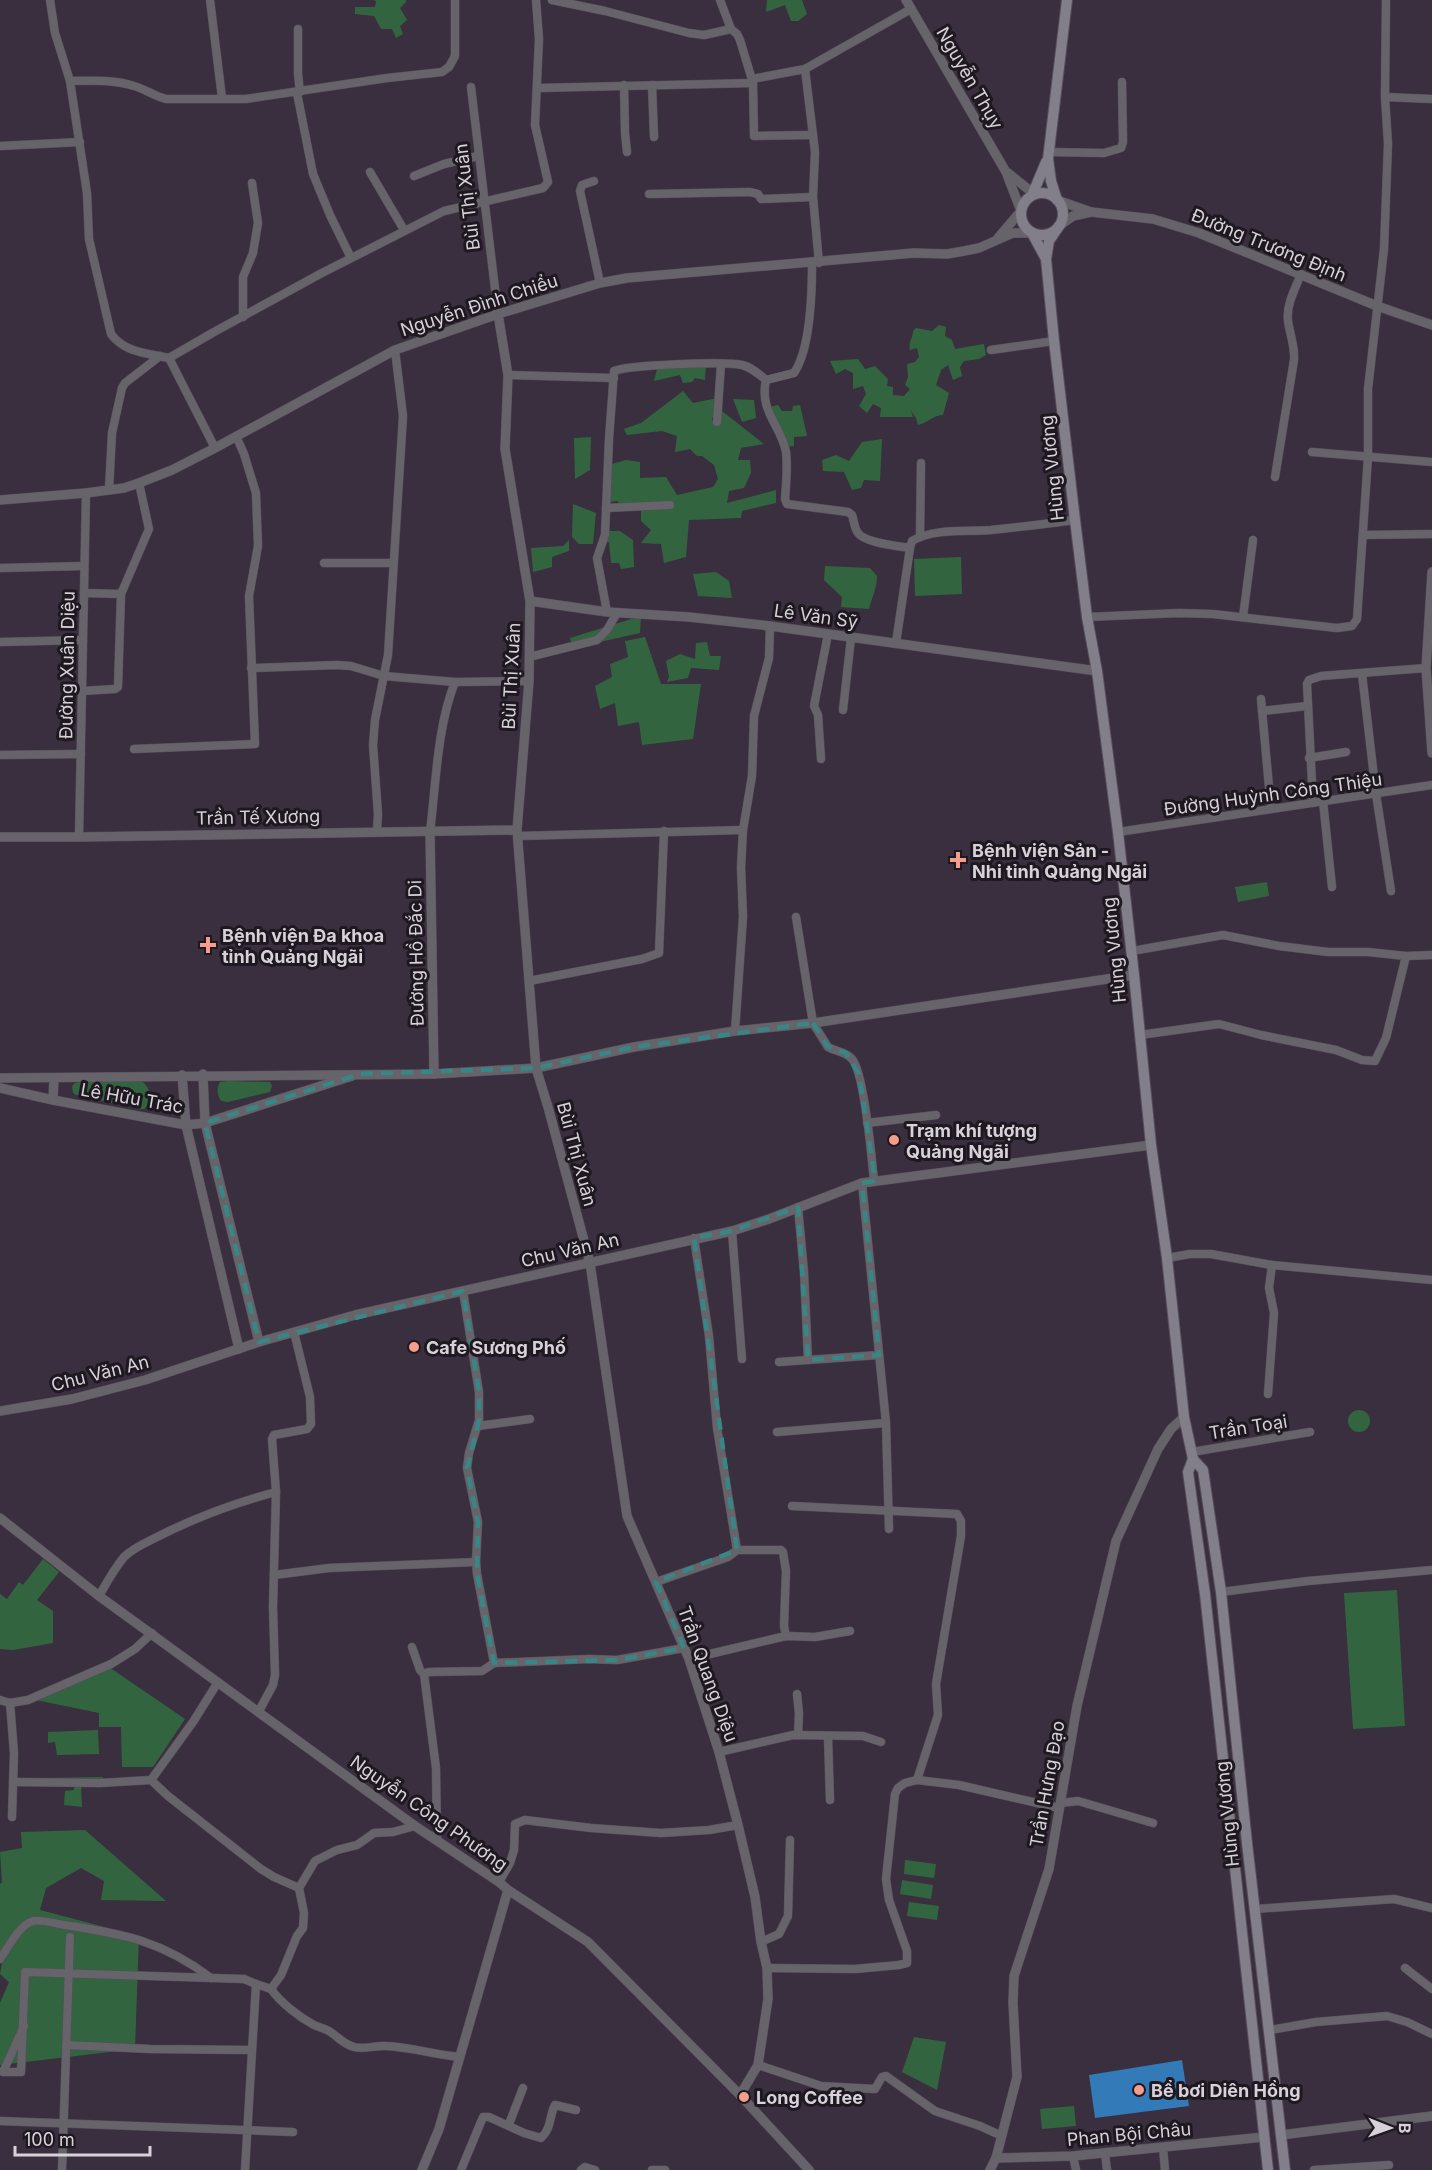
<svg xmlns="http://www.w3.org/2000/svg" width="1432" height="2170" viewBox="0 0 1432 2170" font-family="Inter,sans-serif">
	<rect width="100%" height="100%" fill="#3a2f3e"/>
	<g fill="#32653f">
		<polygon points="373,0 406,0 406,2 400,8 407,20 400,26 403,34 396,38 392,29 381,29 374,16 355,14 355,7 375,7 376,1"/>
		<polygon points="767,0 802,0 807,14 798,21 791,21 785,5 766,12"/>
		<path d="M939,325L946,327L945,336L952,340L955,349L984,344L986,355L979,359L964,361L960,367L962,376L953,380L948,365L941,370L936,385L949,393L943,415C933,415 928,423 918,425L916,418L911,411L913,417H880L881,408L873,404L867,413L859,406L866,394L863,386L853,389V373L845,369L836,374L830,361L858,359L865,369L875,366L888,379L887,386L893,387V395L904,396L910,389L905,385L908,377L907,364L915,362L919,357L917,348L910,350C908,342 913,338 913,331L916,328L932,331Z"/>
		<polygon points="706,363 705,380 695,378 692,382 683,383 680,375 654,381 658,365"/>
		<polygon points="683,391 693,403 718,398 712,420 719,422 722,411 764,444 741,448 738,460 750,460 751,473 744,488 729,491 727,503 776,490 776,503 742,511 741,518 689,520 686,557 664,563 661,544 641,543 651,530 641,521 641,510 620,509 618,501 606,502 605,466 626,460 640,462 640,478 666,477 677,495 713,487 718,479 714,465 702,456 697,456 690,449 675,452 677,436 662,431 627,435 624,429 641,423"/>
		<polygon points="733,399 754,400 756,418 742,422"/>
		<polygon points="778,405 782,411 792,411 793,406 800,405 807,436 794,437 794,446 784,447 765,408"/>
		<polygon points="591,437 590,470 575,479 574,438"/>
		<polygon points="882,439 880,481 864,480 861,488 852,490 844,472 823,471 822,460 836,455 849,461 862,442"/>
		<polygon points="573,504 596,513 593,544 579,544 572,537"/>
		<polygon points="603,531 620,531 633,540 634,567 621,569 619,563 611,563 609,542 601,542"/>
		<polygon points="569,540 569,551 552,557 552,567 533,572 531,548 563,546"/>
		<polygon points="961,557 962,594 915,596 914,559"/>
		<path d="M825,566L870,568L877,576C877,588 872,597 869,609L841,607L842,597L824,580Z"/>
		<polygon points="716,572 729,581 732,598 698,596 693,574"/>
		<polygon points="641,616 640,633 573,648 570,638"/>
		<polygon points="645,637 661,684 701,684 693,739 642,745 639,722 618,726 615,703 600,709 595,686 612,677 610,664 628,657 625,641"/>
		<polygon points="707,642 710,656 721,656 719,670 691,668 688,678 667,682 669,677 666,661 680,654 695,659 696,643"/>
		<polygon points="1267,882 1269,896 1238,902 1235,887"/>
		<path d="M228,1081L270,1082L272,1086L270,1092L228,1102L221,1101C217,1094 216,1089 220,1082Z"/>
		<polygon points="81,1082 143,1082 148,1088 151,1102 144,1109 140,1109 76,1095 73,1093 72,1086 75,1083"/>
		<circle cx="1359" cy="1421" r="11"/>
		<polygon points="43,1559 59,1572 37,1600 53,1611 53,1643 13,1650 0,1649 0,1594 7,1599 19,1582 23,1585"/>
		<polygon points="1397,1590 1405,1726 1353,1729 1344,1593"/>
		<polygon points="106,1665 185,1719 153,1767 122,1767 121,1727 99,1727 99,1713 31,1699"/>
		<polygon points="98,1730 99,1754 57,1755 55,1742 48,1743 48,1732"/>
		<polygon points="103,1777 102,1783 81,1784 82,1807 64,1805 65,1791 74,1790 74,1787 38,1783 38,1778"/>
		<polygon points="85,1830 166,1901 101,1900 104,1881 81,1868 46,1888 40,1910 139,1936 135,2049 0,2065 0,2003 9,1982 0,1974 3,1956 0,1954 0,1884 2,1882 0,1852 22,1848 21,1832"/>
		<polygon points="905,1860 936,1864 934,1878 904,1874"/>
		<polygon points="902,1880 933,1885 931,1899 900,1894"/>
		<polygon points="909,1902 939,1906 937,1920 907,1916"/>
		<polygon points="914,2037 946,2042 937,2090 902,2072"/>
		<polygon points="1074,2106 1076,2126 1042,2129 1040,2109"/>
	</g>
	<polygon fill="#327ab8" points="1182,2060 1189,2106 1095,2118 1089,2075"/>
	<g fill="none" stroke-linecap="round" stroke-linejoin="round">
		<g stroke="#564c5a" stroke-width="9">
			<g id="minor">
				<path d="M50,0L55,33L70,81L87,193L89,239L111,334C125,353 147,353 169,358L214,332L320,274L444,211L543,188L548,182L535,125L539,39L536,0"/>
				<polyline points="210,0 222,98"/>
				<polyline points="552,0 605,11 689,33 704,35 731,29"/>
				<polyline points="720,0 731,29 737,34 740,40 753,83 754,136 813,135"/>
				<polyline points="298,29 298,74 300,92"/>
				<polyline points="752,79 805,69"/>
				<path d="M70,81C91,81 114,79 134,86C145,89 154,96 166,99H246L387,78L442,72L449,67L455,56V0"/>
				<polyline points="624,85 625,133 627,152"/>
				<polyline points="652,85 654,137"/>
				<polyline points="471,87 498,314"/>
				<polyline points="538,88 753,83"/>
				<polyline points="297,93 313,174 330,215 351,258"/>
				<polyline points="1385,97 1432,99"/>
				<polyline points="0,146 80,142"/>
				<polyline points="1048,152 1104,153 1121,148 1123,142 1122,82"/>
				<polyline points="370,172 404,230"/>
				<polyline points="414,176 444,164 478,156"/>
				<polyline points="594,181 582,185 580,191 600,283"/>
				<polyline points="649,194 750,192 758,194 761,199 813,197"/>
				<path d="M812,263C812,293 811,348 794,373L766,380C759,412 781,425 786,452C788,467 786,484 785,499L787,504L848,512L852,515C854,520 854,528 858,533C865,543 898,546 910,548L912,541C934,528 966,532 991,530C1019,527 1047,524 1075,520"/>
				<polyline points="819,263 813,197 815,152 805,69 911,9"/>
				<polyline points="243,317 243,277 253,253 258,223 252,183"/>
				<polyline points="991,350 1054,341"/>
				<polyline points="169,358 215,448"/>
				<polyline points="508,375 614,378"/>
				<polyline points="717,422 721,364"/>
				<polyline points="1312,452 1432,462"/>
				<path d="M1275,477L1294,360C1295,346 1290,335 1288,321C1286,305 1295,289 1301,274"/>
				<polyline points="109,490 112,433 122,388 125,383 160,356"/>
				<polyline points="606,508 670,505"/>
				<polyline points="1363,535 1432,534"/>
				<polyline points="920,537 921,463"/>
				<polyline points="324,563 393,563"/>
				<polyline points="0,568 84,566"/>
				<polyline points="84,593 121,594"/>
				<path d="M607,612L597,558L605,535L609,439L614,371C629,365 725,361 742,365C751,367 759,374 766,380"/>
				<polyline points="1087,617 1179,613 1213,614 1337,628 1352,626 1357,619 1368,457 1368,389 1384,249 1388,144 1385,97 1386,0"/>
				<polyline points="1243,617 1253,540"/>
				<polyline points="0,642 83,640"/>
				<polyline points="896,643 910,548"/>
				<polyline points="529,657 597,640 607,630 617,613"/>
				<polyline points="251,668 337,665 351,666 384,676 455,682 529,681"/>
				<polyline points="1362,674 1376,794 1391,891"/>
				<polyline points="82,691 115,689 118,687 121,594 149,529 139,483"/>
				<polyline points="1261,699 1271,809"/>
				<polyline points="843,710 851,638"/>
				<polyline points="1262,711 1307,706"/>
				<polyline points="134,749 255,744 249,596 258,546 256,493 244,454 236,436"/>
				<polyline points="0,755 81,754"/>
				<polyline points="1309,758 1346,752"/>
				<polyline points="821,759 818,715 814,706 828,634"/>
				<polyline points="1323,801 1332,887"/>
				<polyline points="1313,803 1307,684 1309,680 1321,676 1426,668"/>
				<polyline points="377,831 378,814 373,745 375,720 388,655 403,416 395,350"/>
				<path d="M430,832C436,784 437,727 455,682"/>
				<polyline points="1118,832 1432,785"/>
				<polyline points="518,836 743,830"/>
				<polyline points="79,837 86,493"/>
				<path d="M796,917L813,1023L828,1047C836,1052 845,1051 852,1059C864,1072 872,1160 874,1181"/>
				<polyline points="1132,951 1223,935 1279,946 1328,952 1368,952 1406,956 1432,955"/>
				<polyline points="529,981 642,959 659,953 664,831"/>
				<polyline points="735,1031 743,917 741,867 743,830 752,776 754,716 769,658 770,626"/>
				<polyline points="1140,1035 1219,1024 1261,1035 1336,1050 1362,1060 1375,1061 1386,1038 1406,956"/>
				<polyline points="867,1123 936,1115"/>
				<polyline points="862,1183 886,1423 889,1529"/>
				<polyline points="798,1207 804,1272 808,1360"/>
				<polyline points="732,1231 742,1359"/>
				<polyline points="1167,1258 1190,1254 1211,1254 1272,1265 1432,1280"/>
				<polyline points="779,1362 879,1355"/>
				<polyline points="1268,1394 1274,1313 1269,1288 1272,1265"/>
				<polyline points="478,1426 530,1419"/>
				<polyline points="777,1432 886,1423"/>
				<polyline points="1192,1452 1310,1432"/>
				<polyline points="792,1506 957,1514 961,1521 961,1536 936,1684 938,1715 917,1780"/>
				<polyline points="737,1550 781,1550 783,1552 786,1571 784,1626 786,1636"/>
				<polyline points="274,1575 329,1568 476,1562"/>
				<polyline points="656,1582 728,1557 737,1550 717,1428 709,1336 694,1238"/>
				<polyline points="1221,1592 1308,1581 1432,1570"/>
				<path d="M99,1596C107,1582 114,1569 124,1557C133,1548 145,1543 155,1538C194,1518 234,1503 276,1492"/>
				<polyline points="412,1647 420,1670 424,1674"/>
				<polyline points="689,1659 786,1636 815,1637 850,1631"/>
				<polyline points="494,1663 589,1659 617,1660 684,1648"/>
				<polyline points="797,1694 799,1714 798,1735"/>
				<polyline points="0,1700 10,1703 28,1700 111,1664 135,1649 152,1633"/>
				<polyline points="10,1703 14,1753 12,1817"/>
				<polyline points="259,1711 273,1685 275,1675 273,1607 276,1492 272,1439 274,1435 307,1429 311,1424 310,1397 294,1332"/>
				<polyline points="828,1736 830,1800"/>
				<polyline points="719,1752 793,1735 863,1736 881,1742"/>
				<polyline points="151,1780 168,1796 261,1869 274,1877 299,1888"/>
				<polyline points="13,1782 100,1783 151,1780 193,1722 218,1682"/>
				<polyline points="1060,1803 1078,1801 1153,1823"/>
				<polyline points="437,1840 436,1768 424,1674 429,1672 482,1671 494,1663 477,1574 476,1562 478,1522 467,1468 469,1453 479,1420 479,1392 463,1291"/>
				<polyline points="499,1882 510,1863 514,1850 515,1824 525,1820 591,1828 661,1833 709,1830 738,1825"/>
				<polyline points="1256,1909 1394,1899 1432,1908"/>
				<polyline points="761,1942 779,1934 788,1916 790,1840"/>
				<path d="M0,1959C8,1948 19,1925 33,1921C42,1919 56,1924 65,1925C124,1934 162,1941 211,1978"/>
				<polyline points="767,1968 855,1969 899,1965 907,1963 907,1951 889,1900 886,1879 895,1794 898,1788 905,1783 917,1780 959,1785 1059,1808"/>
				<polyline points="1405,1968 1432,1989"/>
				<polyline points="256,1984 271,1989 281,1975 297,1936 303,1928 304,1913 299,1888 315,1861 337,1850 357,1845 374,1833 393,1832 415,1826"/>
				<path d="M271,1989C281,2003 299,2017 314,2025C318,2027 323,2028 327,2030C337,2035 342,2044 354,2047C364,2050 376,2045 386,2046C411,2047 435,2055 460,2057"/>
				<polyline points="24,2026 3,2072 21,2072 25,1972 244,1979 256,1984 245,2170"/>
				<polyline points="1270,2030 1316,2022 1387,2016 1407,2022 1432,2034"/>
				<polyline points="66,2045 150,2049 251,2050"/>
				<polyline points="758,2065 821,2086 875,2089 882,2077 886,2076 935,2111 980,2126 1002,2136"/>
				<polyline points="0,2121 293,2132"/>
				<polyline points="509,2124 523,2088"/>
				<polyline points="1163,2147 1165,2170"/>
				<polyline points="1105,2153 1107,2170"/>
				<polyline points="1073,2156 1076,2170"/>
				<polyline points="62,2170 70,1937"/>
				<path d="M461,2170L483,2117H489L524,2133L541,2138C552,2128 549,2116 555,2105L576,2110"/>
				<polyline points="581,2170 585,2167 595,2170"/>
				<polyline points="652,2170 665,2170"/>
				<polyline points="1314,2170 1389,2165"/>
			</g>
		</g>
		<g stroke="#564c5a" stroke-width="10">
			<g id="tertiary">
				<polyline points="906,0 1006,172 1021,211 998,238"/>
				<polyline points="1008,173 1033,193"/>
				<polyline points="1057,200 1091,212 1153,219 1199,233 1377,306 1432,325"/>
				<polyline points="1059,226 1073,216 1091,212"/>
				<polyline points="498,314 508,375 505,449 530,601 529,681 517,830 536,1068 548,1107 590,1263 627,1516 689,1659 719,1752 738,1825 755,1897 761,1942 767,1968 768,1999 758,2065 740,2095"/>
				<polyline points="0,500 86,493 124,488 139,483 172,470 215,448 395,350 498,314 600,283 627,278 914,253 947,254 964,251 979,248 1013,233 1032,233"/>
				<polyline points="1432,572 1426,668 1432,753"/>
				<polyline points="530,601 607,612 689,617 770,626 1097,671"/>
				<polyline points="430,832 434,1074"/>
				<polyline points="0,837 79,837 517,830"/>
				<polyline points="203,1074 205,1123 259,1342"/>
				<polyline points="182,1075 186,1125 239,1349"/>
				<polyline points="0,1078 434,1074 536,1068 634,1047 735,1031 813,1023 1134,975"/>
				<polyline points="0,1088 53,1100 186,1125 205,1123 352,1076"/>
				<polyline points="53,1100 54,1078"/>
				<polyline points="0,1411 72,1399 145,1380 259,1342 355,1315 732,1231 769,1219 862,1183 1151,1145"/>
				<polyline points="0,1518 99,1596 415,1826 499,1882 508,1890 588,1942 740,2095 809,2170"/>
				<polyline points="1281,2135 1432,2116"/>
				<polyline points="996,2158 1073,2156 1264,2137"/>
				<polyline points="422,2170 439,2129 508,1890"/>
				<polyline points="990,2170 996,2158 1017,2077 1013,2003 1014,1976 1049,1869 1077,1706 1116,1541 1158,1449 1171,1429 1184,1417"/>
			</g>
		</g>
		<g stroke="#564c5a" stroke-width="12">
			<g id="secondary">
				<polyline points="1033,193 1046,162"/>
				<circle cx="1042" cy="214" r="21"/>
				<polyline points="1057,200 1051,181 1048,159 1067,0"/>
				<polyline points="1059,226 1049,241 1046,259 1054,341 1075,520 1087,617 1097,671 1118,832 1134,975 1151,1145 1167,1258 1184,1417 1193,1459 1203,1470 1221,1592 1247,1843 1285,2170"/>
				<polyline points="1032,233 1046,259"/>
				<polyline points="1193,1459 1188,1472 1205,1594 1268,2170"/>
			</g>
		</g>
		<use href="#minor" stroke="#66636b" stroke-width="8"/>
		<use href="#tertiary" stroke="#66636b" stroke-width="9"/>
		<use href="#secondary" stroke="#827e8a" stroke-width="10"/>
	</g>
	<path fill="none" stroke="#378884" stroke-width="4.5" stroke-dasharray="12 8" stroke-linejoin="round" d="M813,1023L828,1047L846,1053L859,1074L873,1165L874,1181L862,1183L879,1355L808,1360L798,1207L732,1231L694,1238L737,1550L656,1582L684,1648L617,1660L494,1663L477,1574L478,1522L467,1468L479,1420V1392L463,1291L259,1342L205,1123L360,1074L536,1068L634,1047Z"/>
	<g fill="#f49d8c" stroke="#1e1920" stroke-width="2">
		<path d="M955 851h6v6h6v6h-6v6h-6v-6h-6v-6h6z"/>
		<path d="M205 936h6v6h6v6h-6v6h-6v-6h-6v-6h6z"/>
		<circle cx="894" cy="1140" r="6"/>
		<circle cx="414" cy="1347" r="6"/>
		<circle cx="1139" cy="2090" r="6"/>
		<circle cx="744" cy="2097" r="6"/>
	</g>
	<g text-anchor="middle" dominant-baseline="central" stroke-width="6" stroke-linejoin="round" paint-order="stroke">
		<g font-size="18" fill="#d8d1da" stroke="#1e1920">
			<text transform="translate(970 78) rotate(60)">Nguyễn Thụy</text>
			<text transform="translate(467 197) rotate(-97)">Bùi Thị Xuân</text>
			<text transform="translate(1269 245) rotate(22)">Đường Trương Định</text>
			<text transform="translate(479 305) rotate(-18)">Nguyễn Đình Chiểu</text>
			<text transform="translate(1052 468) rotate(-96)">Hùng Vương</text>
			<text transform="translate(816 616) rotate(8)">Lê Văn Sỹ</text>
			<text transform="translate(67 665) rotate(-89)">Đường Xuân Diệu</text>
			<text transform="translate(511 676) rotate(-87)">Bùi Thị Xuân</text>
			<text transform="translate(1273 794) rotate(-8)">Đường Huỳnh Công Thiệu</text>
			<text transform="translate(258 817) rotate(-1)">Trần Tế Xương</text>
			<text transform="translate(1114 950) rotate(-96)">Hùng Vương</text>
			<text transform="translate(416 953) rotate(-91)">Đường Hồ Đắc Di</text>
			<text transform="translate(132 1098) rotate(10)">Lê Hữu Trác</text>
			<text transform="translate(577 1154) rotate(75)">Bùi Thị Xuân</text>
			<text transform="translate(570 1250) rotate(-13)">Chu Văn An</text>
			<text transform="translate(100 1373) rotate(-14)">Chu Văn An</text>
			<text transform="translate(1248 1427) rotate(-9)">Trần Toại</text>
			<text transform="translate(708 1674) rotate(70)">Trần Quang Diệu</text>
			<text transform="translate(1047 1784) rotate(-80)">Trần Hưng Đạo</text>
			<text transform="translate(429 1813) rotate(35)">Nguyễn Công Phương</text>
			<text transform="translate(1227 1814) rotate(-96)">Hùng Vương</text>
			<text transform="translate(1129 2134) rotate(-5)">Phan Bội Châu</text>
		</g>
		<g font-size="18" font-weight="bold" fill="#d8d1da" stroke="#1e1920" text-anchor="start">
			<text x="972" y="850">Bệnh viện Sản -<tspan x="972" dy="21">Nhi tỉnh Quảng Ngãi</tspan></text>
			<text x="222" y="935">Bệnh viện Đa khoa<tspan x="222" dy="21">tỉnh Quảng Ngãi</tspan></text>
			<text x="906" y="1130">Trạm khí tượng<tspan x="906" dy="21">Quảng Ngãi</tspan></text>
			<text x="426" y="1347">Cafe Sương Phố</text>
			<text x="1151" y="2090">Bể bơi Diên Hồng</text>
			<text x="756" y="2097">Long Coffee</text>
		</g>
	</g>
	<g transform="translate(1390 2128) rotate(91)" stroke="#1e1920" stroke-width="4.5" paint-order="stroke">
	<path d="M0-4.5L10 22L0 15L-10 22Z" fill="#d8d1da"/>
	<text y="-9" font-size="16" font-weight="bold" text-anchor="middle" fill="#d8d1da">B</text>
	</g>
	<path d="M15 2146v9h135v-9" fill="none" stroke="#d8d1da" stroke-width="3"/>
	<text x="24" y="2146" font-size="18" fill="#d8d1da" stroke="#1e1920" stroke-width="4.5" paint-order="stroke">100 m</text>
</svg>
